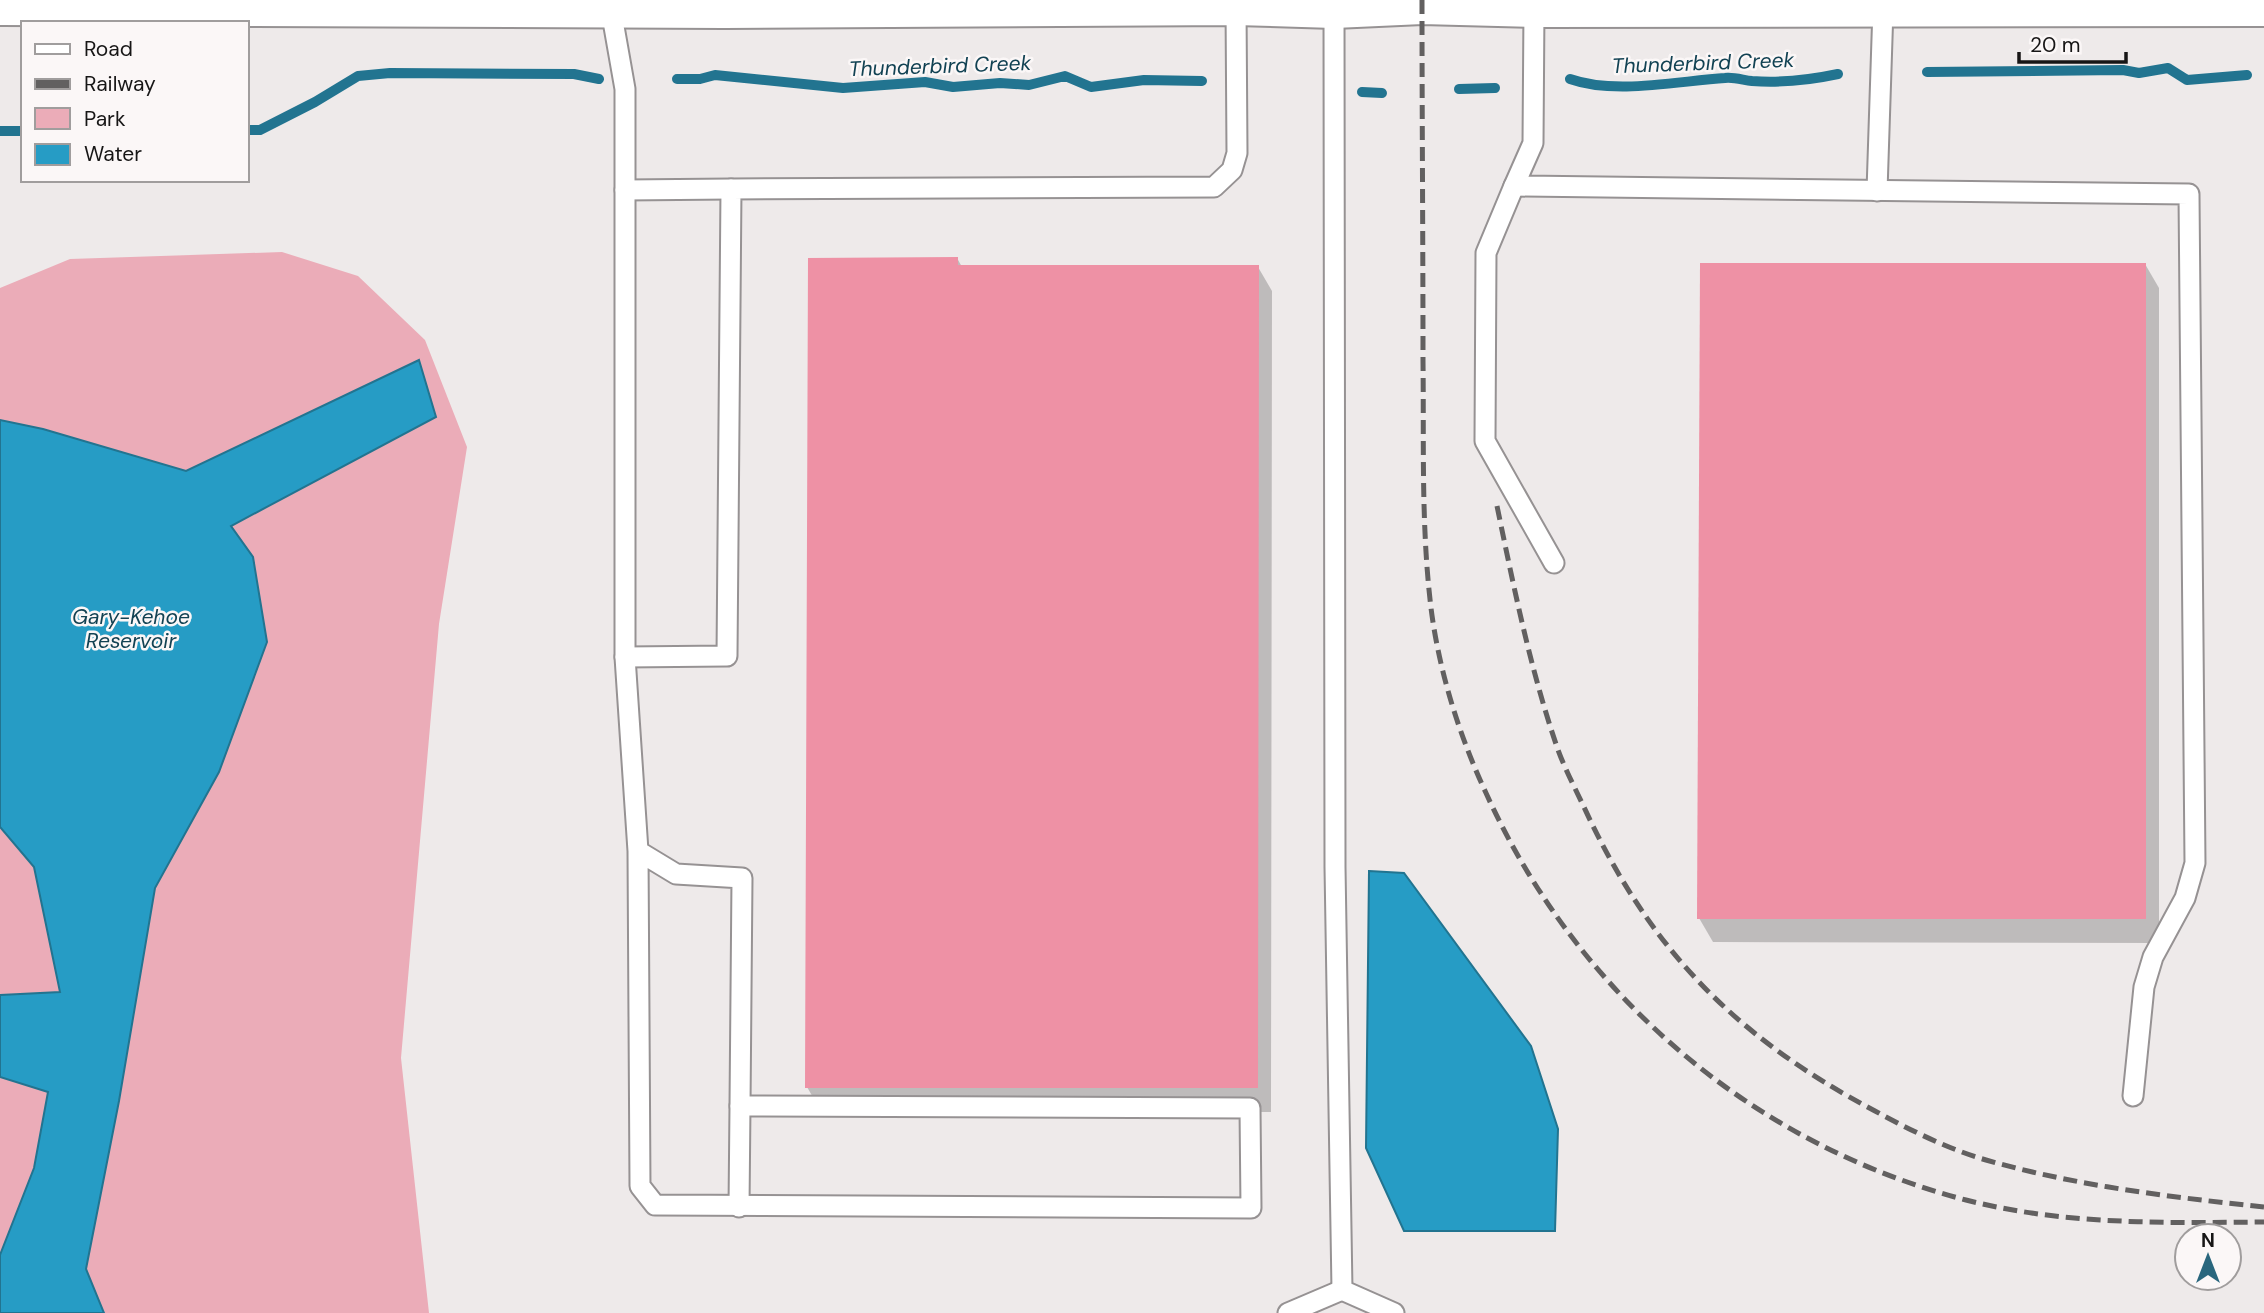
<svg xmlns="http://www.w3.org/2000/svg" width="2264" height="1313" viewBox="0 0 2264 1313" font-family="'DM Sans',sans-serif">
	<rect width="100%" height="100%" fill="#eeeaea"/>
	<polygon fill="#ebacb8" points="282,252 358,276 425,340 467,447 439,624 401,1058 429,1313 0,1313 0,288 70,259"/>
	<g fill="#269cc5" stroke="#227490" stroke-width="2">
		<polygon points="419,360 436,417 231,526 253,557 267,642 219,772 155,888 119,1101 86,1269 104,1313 0,1313 0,1255 34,1168 48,1092 0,1077 0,995 60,992 34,867 0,827 0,420 43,429 186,471"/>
		<polygon points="1369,871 1404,873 1531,1046 1558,1129 1555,1231 1404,1231 1366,1148"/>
	</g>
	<g fill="#0003">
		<polygon points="957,258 962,267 1258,267 1272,291 1271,1112 821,1111 807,1087"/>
		<polygon points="2145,264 2159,288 2159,943 1713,942 1699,918"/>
	</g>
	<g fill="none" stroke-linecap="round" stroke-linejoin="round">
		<g stroke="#227490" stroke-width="10">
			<polyline points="1927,72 2123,70 2139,73 2168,68 2187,80 2247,75"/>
			<polyline points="677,79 700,79 715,75 843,88 925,82 953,87 1000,83 1029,85 1065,76 1091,87 1144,80 1202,81"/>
			<path d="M1570,79C1615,95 1678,81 1725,78C1734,77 1743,80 1752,81C1780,83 1810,80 1838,74"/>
			<polyline points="1459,89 1495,88"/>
			<polyline points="1362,92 1382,93"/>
			<polyline points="247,130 260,130 315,102 358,76 390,73 574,74 599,79"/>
			<polyline points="0,131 23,131"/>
		</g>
	</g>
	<g fill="#ee91a5">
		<polygon points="958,257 958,265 1259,265 1258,1088 805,1088 808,258"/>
		<polygon points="1700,263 2146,263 2146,919 1697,919"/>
	</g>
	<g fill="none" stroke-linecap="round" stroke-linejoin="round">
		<g stroke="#969293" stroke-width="23">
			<g id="lane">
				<polyline points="610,4 625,89 625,657 638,851 640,1186 655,1205 1251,1208 1250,1108 740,1106 742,878 676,874 638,851"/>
				<polyline points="1534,8 1533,143 1514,186 2189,194 2195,863 2185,898 2153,957 2144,987 2133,1096"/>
				<polyline points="1334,9 1335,867 1342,1290 1394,1313"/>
				<polyline points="1514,186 1486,253 1485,441 1554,563"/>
				<polyline points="625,190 731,189"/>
				<polyline points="1877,191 1883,8"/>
				<polyline points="625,657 727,656 731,189 1214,187 1232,170 1237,153 1236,6"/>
				<polyline points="739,1207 740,1106"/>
				<polyline points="1288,1313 1342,1290"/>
			</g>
		</g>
		<g stroke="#969293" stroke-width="42">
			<polyline id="street" points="0,6 725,9 1236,6 1334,9 1422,5 1534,8 2264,7"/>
		</g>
		<use href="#lane" stroke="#fff" stroke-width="19"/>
		<use href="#street" stroke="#fff" stroke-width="38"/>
		<g stroke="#626060" stroke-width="5" stroke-dasharray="14 7" stroke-linecap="butt">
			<path d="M1422,0C1422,120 1423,241 1423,361C1424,443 1421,526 1431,608C1439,671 1459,735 1486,793C1577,994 1751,1144 1966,1200C2063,1225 2165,1223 2264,1222"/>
			<path d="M1497,506C1514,588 1530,668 1557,747C1564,767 1574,786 1583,805C1649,949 1735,1037 1875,1111C1910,1130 1948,1149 1986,1160C2077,1186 2170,1197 2264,1207"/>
		</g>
	</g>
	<g text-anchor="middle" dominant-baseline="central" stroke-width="5" stroke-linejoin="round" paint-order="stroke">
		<g font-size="21" font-style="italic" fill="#124253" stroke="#fbf7f7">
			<text transform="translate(1703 63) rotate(-2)">Thunderbird Creek</text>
			<text transform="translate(940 66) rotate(-2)">Thunderbird Creek</text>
			<text x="131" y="617">Gary-Kehoe<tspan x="131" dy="24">Reservoir</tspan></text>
		</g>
	</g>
	<rect x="21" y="21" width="228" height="161" fill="#fbf7f7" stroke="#a09d9d" stroke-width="2"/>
	<rect x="35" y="44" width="35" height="10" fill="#ffffff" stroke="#a09d9d" stroke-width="2"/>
	<text x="84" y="56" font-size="21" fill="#171616">Road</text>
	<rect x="35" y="79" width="35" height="10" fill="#626060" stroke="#a09d9d" stroke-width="2"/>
	<text x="84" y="91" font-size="21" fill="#171616">Railway</text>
	<rect x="35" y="108" width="35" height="21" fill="#ebacb8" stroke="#a09d9d" stroke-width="2"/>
	<text x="84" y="126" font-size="21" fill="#171616">Park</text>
	<rect x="35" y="144" width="35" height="21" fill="#269cc5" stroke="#a09d9d" stroke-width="2"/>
	<text x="84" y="161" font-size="21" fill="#171616">Water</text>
	<g transform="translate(2208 1257)"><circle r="33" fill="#fbf7f7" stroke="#a09d9d" stroke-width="2"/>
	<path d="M0-5L12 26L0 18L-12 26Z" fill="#29667d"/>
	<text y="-10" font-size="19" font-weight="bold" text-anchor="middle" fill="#171616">N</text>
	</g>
	<path d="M2019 52v10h107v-10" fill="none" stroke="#171616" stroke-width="3.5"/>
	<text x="2030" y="52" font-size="21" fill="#171616" stroke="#fbf7f7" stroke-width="5" paint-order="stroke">20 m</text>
</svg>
